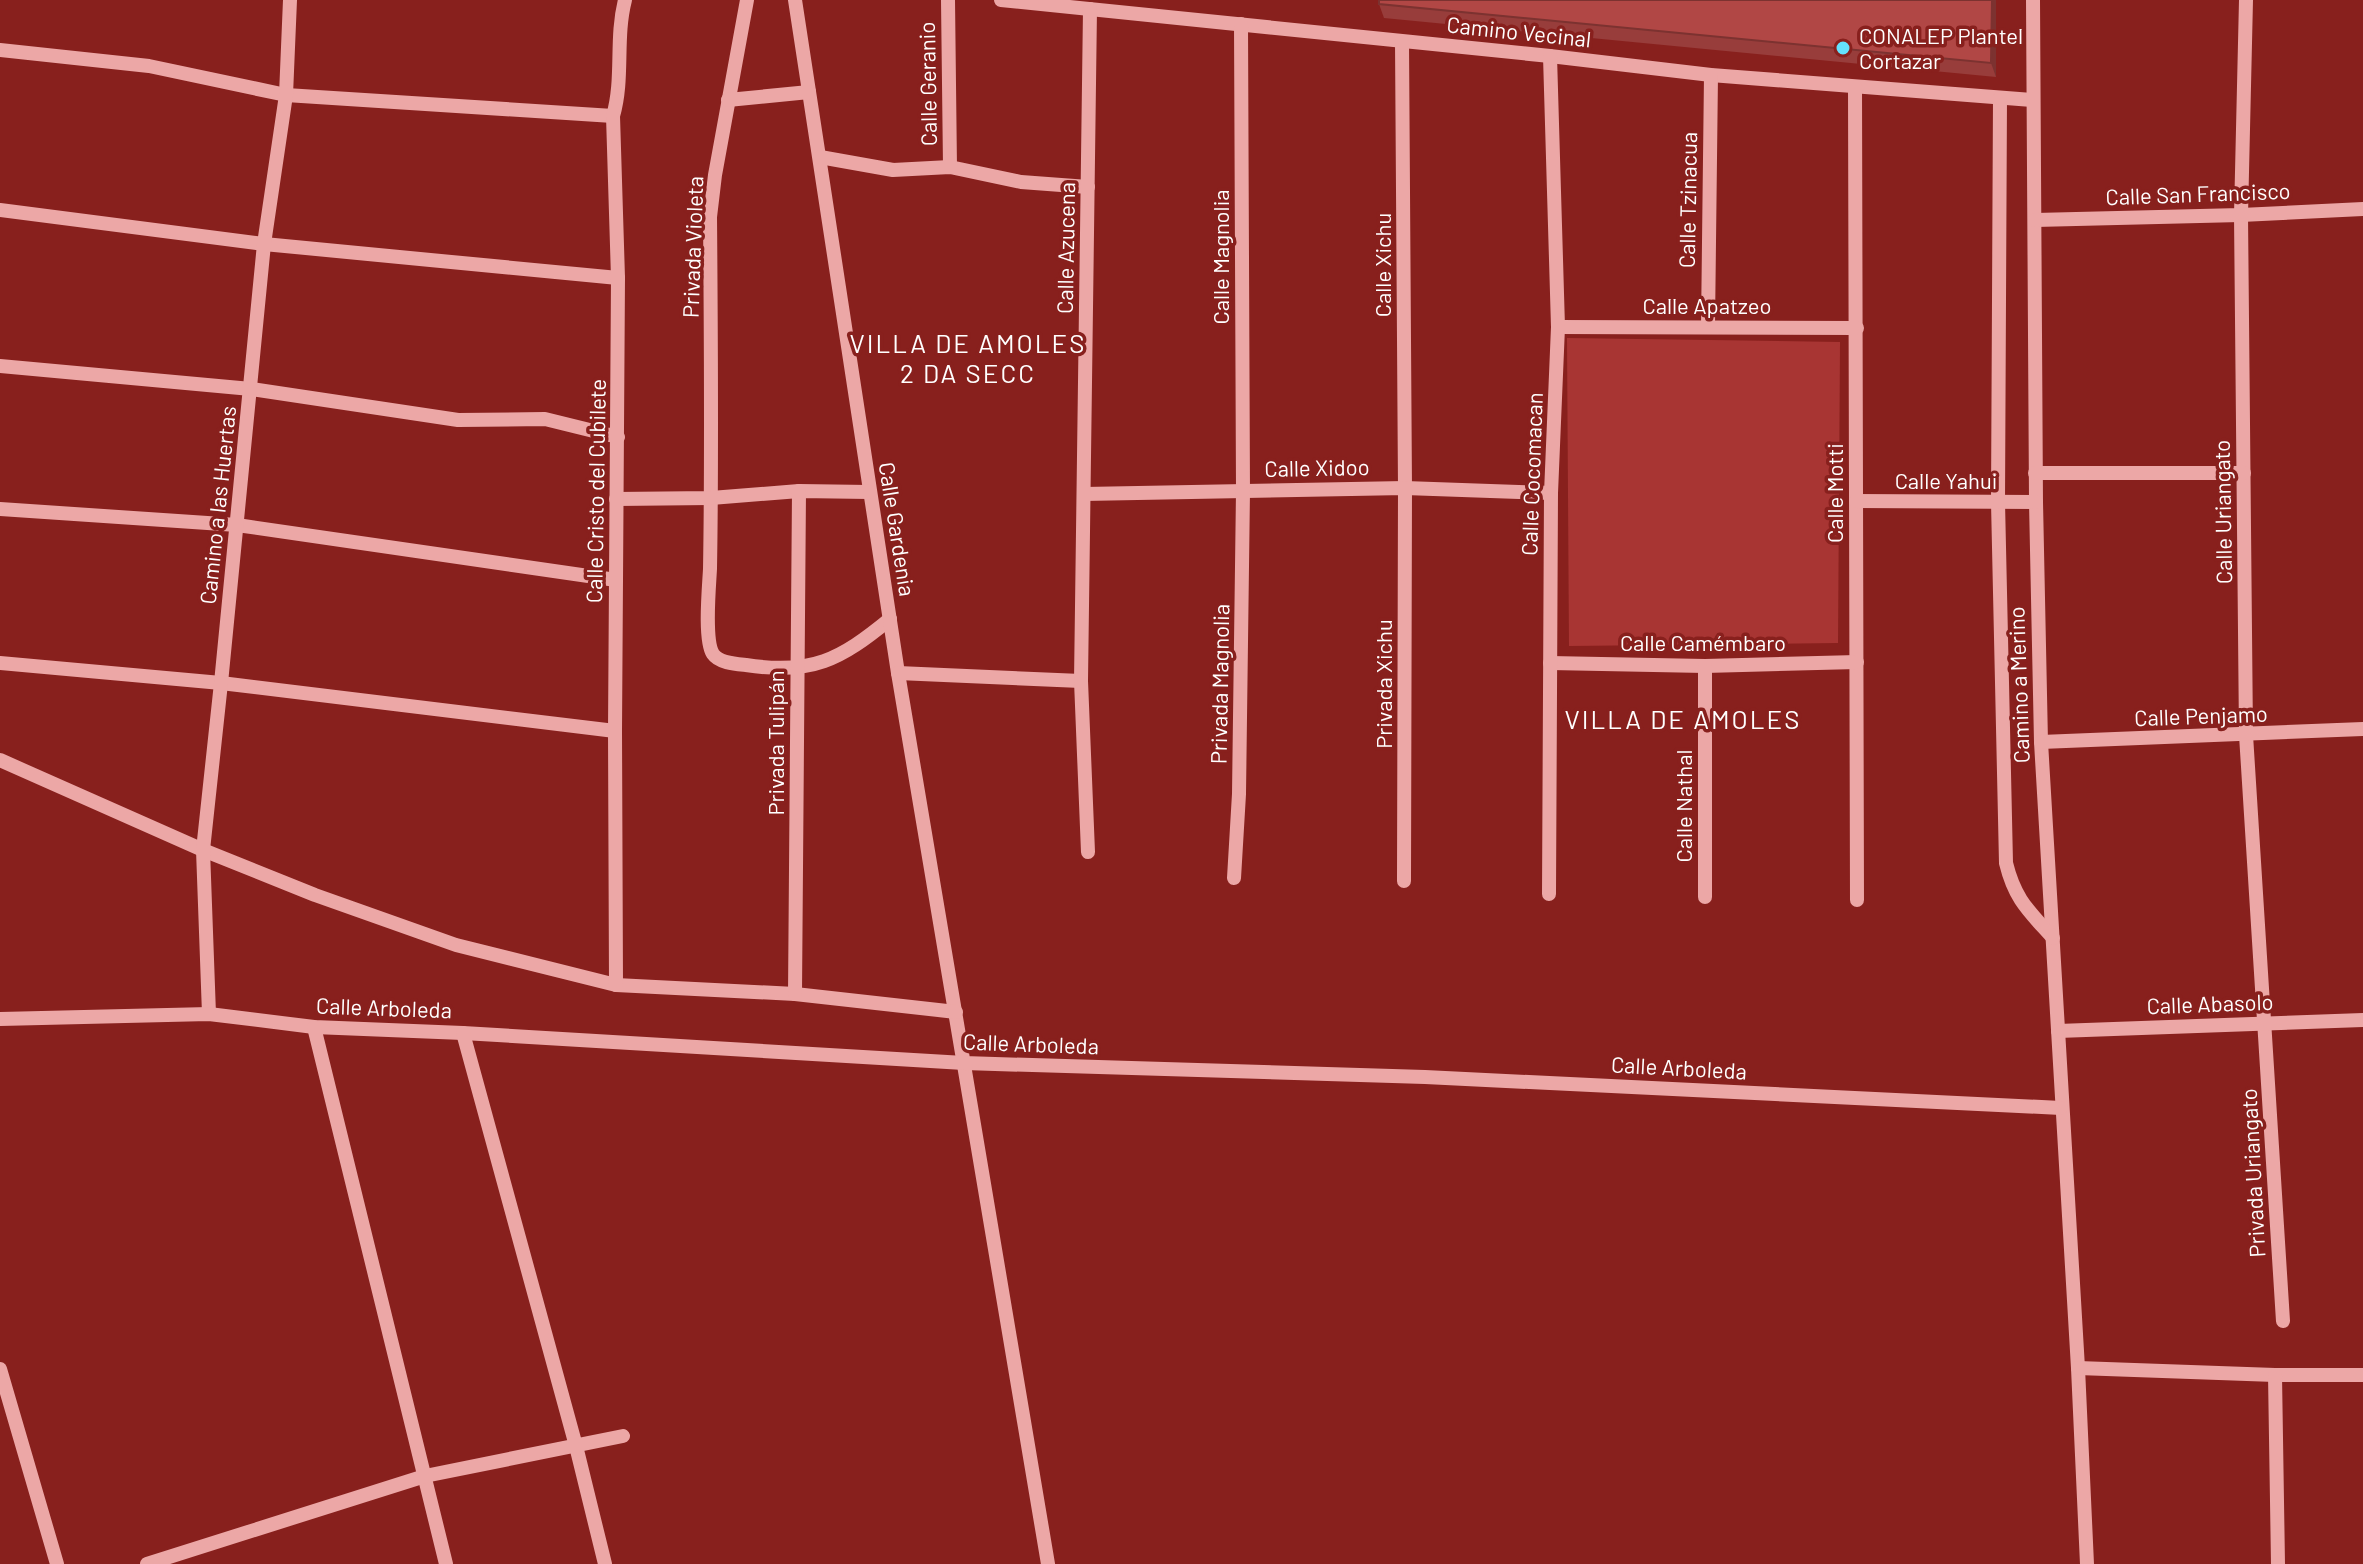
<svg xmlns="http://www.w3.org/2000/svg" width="2363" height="1564" viewBox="0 0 2363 1564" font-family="Barlow,sans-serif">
	<rect width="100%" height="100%" fill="#88201d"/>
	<polygon fill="#a83533" points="1567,338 1840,342 1838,643 1569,646"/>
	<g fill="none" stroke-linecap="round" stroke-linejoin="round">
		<g stroke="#eca7a6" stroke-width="14">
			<path d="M747,0L715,175L710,217C711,335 712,452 710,569C709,588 704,640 713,654C719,663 736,664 746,665C812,675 840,660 890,619"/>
			<polyline points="795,0 898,673 1048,1564"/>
			<polyline points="948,0 950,167"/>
			<polyline points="1001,0 1550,56 1711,75 2032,100"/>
			<polyline points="2033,0 2036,502 2041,742 2078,1368 2087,1564"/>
			<polyline points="2246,0 2241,215 2246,735 2283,1321"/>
			<polyline points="1402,42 1405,488 1404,881"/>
			<polyline points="0,50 149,66 286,95 613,116"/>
			<polyline points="1855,87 1857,900"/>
			<path d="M2000,98L1998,502L2006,863C2015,900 2029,911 2053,938"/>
			<polyline points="728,100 809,92"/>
			<polyline points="820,157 893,170 950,167 1021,182 1088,187"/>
			<polyline points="0,210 264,244 618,278"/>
			<polyline points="2035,220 2241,215 2363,209"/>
			<polyline points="1708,326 1711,75"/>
			<polyline points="1558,327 1857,328"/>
			<polyline points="0,366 251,389 458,420 545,419 618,437"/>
			<polyline points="2035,473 2244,473"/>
			<polyline points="1084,494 1405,488 1551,493"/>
			<polyline points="616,499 711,498 799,491 869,492"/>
			<polyline points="1856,501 2036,502"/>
			<polyline points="0,509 237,525 616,580"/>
			<polyline points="0,663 221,683 615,731"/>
			<polyline points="1550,663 1705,666 1857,662"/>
			<polyline points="1705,666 1705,897"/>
			<polyline points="898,673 1081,681"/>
			<polyline points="2041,742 2363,729"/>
			<polyline points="0,760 203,850 315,895 456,945 616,985 795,994 956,1012"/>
			<polyline points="1088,852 1081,681 1090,9"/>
			<polyline points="1234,878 1239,794 1243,491 1241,24"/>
			<polyline points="1549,894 1551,493 1558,327 1550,56"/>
			<path d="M616,985L615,731L618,278L613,116C624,78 615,39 625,0"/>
			<polyline points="795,994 799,491"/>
			<polyline points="209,1014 203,850 221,683 264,244 286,95 290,0"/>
			<polyline points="0,1019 209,1014 314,1027 463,1033 964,1063 1425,1077 2061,1108"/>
			<polyline points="314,1027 446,1564"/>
			<polyline points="2058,1031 2363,1020"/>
			<polyline points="463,1033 576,1446 605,1564"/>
			<polyline points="2078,1368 2275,1375 2363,1375"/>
			<polyline points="0,1369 57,1564"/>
			<polyline points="2275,1375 2278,1564"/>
			<polyline points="147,1564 425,1476 623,1436"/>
		</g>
	</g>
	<polygon fill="#983d3b" points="1996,0 1996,77 1384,18 1379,4"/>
	<polygon fill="#7c3230" points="1992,0 1996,0 1996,77 1991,63"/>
	<polygon fill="#b14745" stroke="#7c3230" stroke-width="2" points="1379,0 1992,0 1991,63 1379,4"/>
	<circle fill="#64e1fc" stroke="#88201d" stroke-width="3" cx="1843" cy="48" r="8"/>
	<g text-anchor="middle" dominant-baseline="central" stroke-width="7" stroke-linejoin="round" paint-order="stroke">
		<g font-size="22" fill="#fff" stroke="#88201d">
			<text transform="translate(1519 31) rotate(6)">Camino Vecinal</text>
			<text transform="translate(927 84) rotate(-91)">Calle Geranio</text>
			<text transform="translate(2198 193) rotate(-2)">Calle San Francisco</text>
			<text transform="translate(1687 200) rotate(-89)">Calle Tzinacua</text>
			<text transform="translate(692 247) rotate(-88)">Privada Violeta</text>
			<text transform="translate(1065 248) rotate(-89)">Calle Azucena</text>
			<text transform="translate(1220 257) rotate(-90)">Calle Magnolia</text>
			<text transform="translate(1382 265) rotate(-90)">Calle Xichu</text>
			<text x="1707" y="305">Calle Apatzeo</text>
			<text transform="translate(1317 467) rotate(-1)">Calle Xidoo</text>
			<text transform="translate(1531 474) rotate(-88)">Calle Cocomacan</text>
			<text x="1946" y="480">Calle Yahui</text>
			<text transform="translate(595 491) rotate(-89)">Calle Cristo del Cubilete</text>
			<text transform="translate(1834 493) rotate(-90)">Calle Motti</text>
			<text transform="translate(217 505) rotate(-84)">Camino a las Huertas</text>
			<text transform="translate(2222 512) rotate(-91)">Calle Uriangato</text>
			<text transform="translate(898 529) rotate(81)">Calle Gardenia</text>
			<text x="1703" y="642">Calle Camémbaro</text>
			<text transform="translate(1219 684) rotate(-89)">Privada Magnolia</text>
			<text transform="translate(1383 684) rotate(-90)">Privada Xichu</text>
			<text transform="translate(2018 685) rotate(-92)">Camino a Merino</text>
			<text transform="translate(2201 715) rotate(-2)">Calle Penjamo</text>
			<text transform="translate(775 743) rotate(-90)">Privada Tulipán</text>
			<text transform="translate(1683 806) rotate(-90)">Calle Nathal</text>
			<text transform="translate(2210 1003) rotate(-2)">Calle Abasolo</text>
			<text transform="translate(384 1007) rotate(2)">Calle Arboleda</text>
			<text transform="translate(1031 1043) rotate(2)">Calle Arboleda</text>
			<text transform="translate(1679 1067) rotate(3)">Calle Arboleda</text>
			<text transform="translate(2252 1173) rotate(-93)">Privada Uriangato</text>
		</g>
		<g font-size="22" fill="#fff" stroke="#88201d" text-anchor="start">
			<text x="1859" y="35">CONALEP Plantel<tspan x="1859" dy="25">Cortazar</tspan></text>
		</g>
		<g font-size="26" letter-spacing="2" fill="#fff" stroke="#88201d">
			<text x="968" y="342">VILLA DE AMOLES<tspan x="968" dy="30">2 DA SECC</tspan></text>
			<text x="1683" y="718">VILLA DE AMOLES</text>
		</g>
	</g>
</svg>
